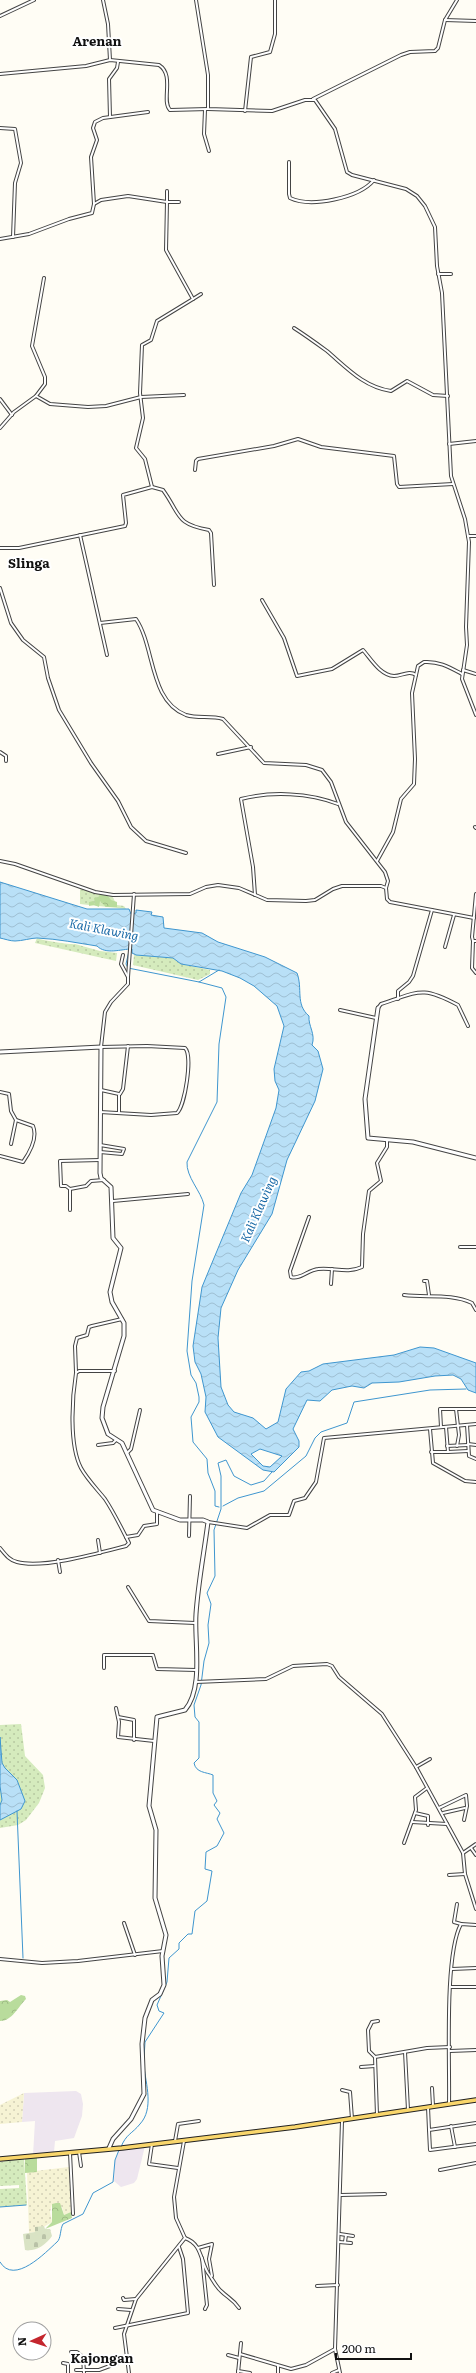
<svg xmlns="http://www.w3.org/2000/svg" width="476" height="2373" viewBox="0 0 476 2373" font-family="Literata,serif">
	<defs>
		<pattern id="farmland-dots" width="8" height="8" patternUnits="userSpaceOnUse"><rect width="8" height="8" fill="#f6f3d4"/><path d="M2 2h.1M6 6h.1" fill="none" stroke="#d2cfb5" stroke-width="1.8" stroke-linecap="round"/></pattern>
		<pattern id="grass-dots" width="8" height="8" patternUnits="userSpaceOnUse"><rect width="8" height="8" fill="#d5ebbd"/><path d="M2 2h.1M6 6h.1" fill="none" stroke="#b6c8a1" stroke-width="1.8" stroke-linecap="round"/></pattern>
		<pattern id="forest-crowns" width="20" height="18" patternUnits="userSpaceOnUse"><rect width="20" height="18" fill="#b9dc9c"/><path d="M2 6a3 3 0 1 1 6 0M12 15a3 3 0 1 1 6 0" fill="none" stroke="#9ebc85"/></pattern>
		<pattern id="cemetery-stones" width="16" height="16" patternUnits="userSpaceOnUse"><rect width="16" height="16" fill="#d9e3c4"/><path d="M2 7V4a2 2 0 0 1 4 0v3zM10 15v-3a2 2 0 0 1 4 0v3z" fill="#b9c2a7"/></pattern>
		<pattern id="water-waves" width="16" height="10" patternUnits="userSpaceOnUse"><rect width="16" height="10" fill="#b9e0f7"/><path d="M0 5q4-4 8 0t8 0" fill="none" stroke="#9ebfd3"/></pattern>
	</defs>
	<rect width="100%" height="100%" fill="#fffdf5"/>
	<g fill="#eee6ef">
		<polygon points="76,2091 81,2094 83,2104 82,2116 74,2138 55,2141 54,2152 33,2155 35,2121 22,2122 24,2093"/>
		<polygon points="145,2146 137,2179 134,2183 121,2187 114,2181 115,2160 120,2149"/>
	</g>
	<g fill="url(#farmland-dots)">
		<polygon points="24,2093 22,2122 0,2124 0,2105"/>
		<polygon points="69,2167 71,2212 64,2215 62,2207 52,2204 50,2212 52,2222 35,2232 29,2233 27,2172"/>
	</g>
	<g fill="url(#grass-dots)">
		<polygon points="80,889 112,896 117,905 124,906 126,909 80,904"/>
		<path d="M37,938C39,940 72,945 75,944L100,951L117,953L116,961L35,943Z"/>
		<polygon points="134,955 173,958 181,964 210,970 210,974 198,980 133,965"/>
		<polygon points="21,1724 25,1756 43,1775 45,1788 39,1803 26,1820 18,1825 0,1828 0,1725"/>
		<polygon points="24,2158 27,2205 0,2207 0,2189 19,2188 19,2185 0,2186 0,2162"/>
	</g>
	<g fill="url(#forest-crowns)">
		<polygon points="100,894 107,895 111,900 117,902 117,907 106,907 100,901 99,907 94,905 89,906 89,902 93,901 95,904 94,898 96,897 98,898"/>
		<path d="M21,1995L25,1996L26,1999C18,2007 12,2021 0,2021V2001L7,2000L10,2002Z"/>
		<polygon points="37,2157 37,2172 25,2173 25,2158"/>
		<polygon points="56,2203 60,2203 64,2215 71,2212 72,2218 45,2229 52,2222 52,2204"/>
	</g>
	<path fill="url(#cemetery-stones)" d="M44,2226L45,2229H50L52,2236C46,2245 35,2252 25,2250L23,2234L35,2232V2227Z"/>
	<g fill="url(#water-waves)" stroke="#3f96cf" fill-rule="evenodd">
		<path d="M0,882L87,909H129L131,914L136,913V910L152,912L151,915L163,917L164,928L202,933L218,942L265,957L297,973C303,989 295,1004 309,1016C308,1026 316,1034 312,1045L318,1051L323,1069L315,1101L287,1160L272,1214L238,1270L221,1308L218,1338L221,1387L228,1405L234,1412L253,1418L266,1429L278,1422L286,1389L301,1372L309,1371L323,1364L394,1355L420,1347L434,1348L476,1363V1393L468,1390L461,1379L453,1375L435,1376L399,1382L372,1383L364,1388L352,1386L332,1390L320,1401L307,1400L293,1429L299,1441V1447L274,1472L263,1470L218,1437L205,1412L206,1397L201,1374L195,1362L193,1346L202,1287L241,1193L252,1175L276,1108L279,1090L275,1081L274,1069L284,1026L277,1006L254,986L240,978L222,971L181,964L173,958L136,955L132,953V949C121,949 106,955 97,946C77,943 59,939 37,938C31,938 22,941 15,941C10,941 5,939 0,938ZM260,1449L282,1456L270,1467L263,1466L251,1454Z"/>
		<polygon points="0,1737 2,1763 5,1768 17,1780 25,1801 21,1809 0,1820 0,1805 2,1800 0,1786"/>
	</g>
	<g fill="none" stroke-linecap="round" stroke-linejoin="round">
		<g stroke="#3f96cf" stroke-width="1">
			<polyline points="129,951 126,964 128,968 199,982 219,970"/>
			<path d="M199,982L222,988L226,997L219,1044L217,1102L187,1162C186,1177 201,1191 204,1205L192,1281L187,1351L191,1375L196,1383L199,1397V1402L191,1417L193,1442L207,1459L208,1473L215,1491V1506L219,1507"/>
			<polyline points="223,1506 238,1498 264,1491 306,1456 315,1438 321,1432 347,1423 354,1402 430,1390 466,1389"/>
			<polyline points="17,1811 23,1958"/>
			<path d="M144,2058L145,2042L164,2013L159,2011L157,2005L167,1982L169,1958L179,1949V1943L188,1934H192L195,1911L207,1901L212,1871L205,1869L206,1852L217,1846L224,1833L217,1819L220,1813L214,1805L217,1801L213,1793V1775C206,1772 196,1773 194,1763L199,1758V1722L195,1717L194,1705L201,1685L204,1661L209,1643L208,1625L211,1604L207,1593L215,1576L214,1530L221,1509V1476L218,1463L226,1460L234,1476L251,1485L264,1481L272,1472"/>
			<path d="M121,2147C126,2134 132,2134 140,2124C154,2109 146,2084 144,2067"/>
			<polyline points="0,2207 26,2205"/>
			<path d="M0,2262C14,2286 46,2252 57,2242C61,2239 60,2229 63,2224L83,2214L93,2193L113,2182L115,2160L119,2150"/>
		</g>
		<g stroke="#444" stroke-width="4">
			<g id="minor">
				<polyline points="103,0 108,24 110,60"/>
				<polyline points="196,0 208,75 208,109 272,111 305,100 315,100 335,129 347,172 352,175 406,189 417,196 425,206 435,227 437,266 442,293 451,476 465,519 469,542 466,627 467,645 462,679 476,715"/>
				<polyline points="0,16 34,0"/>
				<polyline points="445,20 476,21"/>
				<path d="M0,74L86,66L110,60L159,65C175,75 161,101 170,110L208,109"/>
				<polyline points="313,99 401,55 410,52 435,51 438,48 445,20 457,0"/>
				<polyline points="205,110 204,134 209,151"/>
				<polyline points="245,111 251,57 270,52 275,34 275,0"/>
				<polyline points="110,117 109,79 117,68 118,62"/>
				<polyline points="0,128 15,129 21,163 15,183 13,237"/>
				<path d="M289,162V194L290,198C311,208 359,198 374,180"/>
				<polyline points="167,191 167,202 179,202"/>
				<polyline points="94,204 101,200 128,196 167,202 166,250 193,299 157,321 151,340 142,345 140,393 143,418 136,448 145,459 152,487"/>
				<polyline points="0,239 29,234 69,219 92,213 94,204 91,157 97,140 93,128 95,122 103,118 148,112"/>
				<polyline points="438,274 451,274"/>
				<polyline points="193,299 201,294"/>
				<path d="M294,328C305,335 316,343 327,351C347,368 364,387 391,391L407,381L433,395L448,396"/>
				<polyline points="36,396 50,404 88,407 106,406 141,397 184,395"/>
				<polyline points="0,399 12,415"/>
				<polyline points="0,428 14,412 36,396 45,384 45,377 32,346 44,278"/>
				<polyline points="449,444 476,441"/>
				<polyline points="195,470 196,461 198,459 274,446 298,439 321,447 394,456 397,484 399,487 453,484"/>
				<polyline points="80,535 107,655"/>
				<polyline points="468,536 476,536"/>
				<path d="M0,548H19L125,526L126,523L123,495L152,487L163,490C181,515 175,524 209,530L211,533L214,585"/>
				<polyline points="0,588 11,623 23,640 44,657 48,678 59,710 91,763 118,801 131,827 146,841 186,853"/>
				<path d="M262,600L284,638L297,676L332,669L363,650C371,659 380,675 394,676C402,676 409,670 416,675"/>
				<path d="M100,623L136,619C155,647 149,701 186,715C198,719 211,715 223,719L264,763L306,765L322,770L331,782L346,822L385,872L388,881L386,888"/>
				<polyline points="463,670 476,674"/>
				<polyline points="0,752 6,756 6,761"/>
				<polyline points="218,754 251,747"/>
				<polyline points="475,827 476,828"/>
				<polyline points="0,861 15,864 95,892 113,895 190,894 206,887 218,885 239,888 267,900 306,901 315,900 333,889 342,886 381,886 386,888 387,899 390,902 474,918"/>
				<path d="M377,861L393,832L401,799L414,784L415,759L412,693L418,666L424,662C439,661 449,667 462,674"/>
				<polyline points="476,894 472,937 473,941 476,941"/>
				<path d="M255,895L253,867L241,799C272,791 309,793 338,804"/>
				<polyline points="473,941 472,968 476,973"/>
				<polyline points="445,947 454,915"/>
				<polyline points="128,977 134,894"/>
				<polyline points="398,999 398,991 409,982 413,976 432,910"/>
				<path d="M378,1008L381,1004C419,992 421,985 458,1005L468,1026"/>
				<polyline points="340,1010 376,1018"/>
				<polyline points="101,1090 119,1094 119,1113"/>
				<path d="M0,1092L9,1094L11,1111L16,1120L33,1126C38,1138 30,1152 23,1162L0,1156"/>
				<polyline points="120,1094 123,1089 128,1046"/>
				<path d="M100,1112L151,1115L177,1113C185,1106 193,1055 185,1048L147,1046L101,1047L105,1012L111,1002L128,984V977L121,964L123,955"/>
				<polyline points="11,1144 16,1120"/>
				<polyline points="100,1145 124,1149 122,1154 100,1152"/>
				<polyline points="70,1189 86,1186 91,1181 104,1180"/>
				<polyline points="113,1201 188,1194"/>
				<polyline points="70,1210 70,1189 66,1186 61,1186 60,1161 100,1160"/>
				<path d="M309,1217L290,1271L291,1277C300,1280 308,1270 318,1269C333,1267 347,1274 362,1267L363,1234L369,1191L381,1181L377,1163L387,1147V1140"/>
				<polyline points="460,1247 476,1247"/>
				<polyline points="424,1281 427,1281 429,1295"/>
				<polyline points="331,1284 332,1269"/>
				<path d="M404,1295C425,1298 452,1293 472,1303L476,1310"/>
				<path d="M115,1371H79L76,1373C72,1398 69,1445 81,1468C87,1479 97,1489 105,1499C113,1511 120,1525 126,1537L138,1535L144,1526L157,1524V1512"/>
				<polyline points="76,1372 75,1346 77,1338 87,1335 89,1327 92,1326 122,1319"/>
				<polyline points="456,1409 459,1435 457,1446"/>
				<polyline points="467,1425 469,1456 476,1459"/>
				<polyline points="441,1427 440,1409 476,1409"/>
				<polyline points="446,1427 448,1452 468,1451"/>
				<polyline points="430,1429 433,1463 465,1481 476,1482"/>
				<polyline points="468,1444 476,1445"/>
				<polyline points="98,1445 113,1443 116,1440"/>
				<polyline points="447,1446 468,1445"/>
				<polyline points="431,1452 448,1452"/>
				<polyline points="127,1453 131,1449 140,1410"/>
				<polyline points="208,1522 247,1528 270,1515 289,1515 294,1501 305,1498 316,1482 324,1438 476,1424"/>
				<polyline points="189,1536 190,1496"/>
				<polyline points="98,1540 100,1553"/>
				<path d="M0,1548C5,1554 9,1560 17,1562C43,1569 99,1553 126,1546L129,1543L126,1537"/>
				<polyline points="58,1560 60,1572"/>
				<polyline points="128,1587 149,1621 195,1623"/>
				<polyline points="104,1668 104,1655 153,1655 157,1669 196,1670"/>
				<polyline points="196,1682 266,1679 293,1666 327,1664 332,1666 339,1677 382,1714 416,1767 463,1853 465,1874 476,1909"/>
				<polyline points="116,1708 119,1722 118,1737 154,1741"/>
				<polyline points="118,1717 134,1720 134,1740"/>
				<polyline points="416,1767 430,1759"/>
				<polyline points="439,1808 466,1795 467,1806 464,1820"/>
				<polyline points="415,1813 428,1816 428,1825"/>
				<polyline points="443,1813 465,1808"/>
				<polyline points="412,1822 447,1824"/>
				<polyline points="404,1843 416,1810 415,1797 427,1788"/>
				<polyline points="471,1848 476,1855"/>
				<polyline points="463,1853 476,1844"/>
				<polyline points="449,1875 465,1874"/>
				<polyline points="457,1904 454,1922 461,1924"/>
				<polyline points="124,1923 135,1955"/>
				<polyline points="0,1959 42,1963 78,1961 163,1951"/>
				<polyline points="452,1969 476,1968"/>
				<polyline points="451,1987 476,1987"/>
				<polyline points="450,2051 476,2050"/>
				<polyline points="405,2052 408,2110"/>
				<polyline points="375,2057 369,2051 368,2030 372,2022 378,2021"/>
				<polyline points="361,2067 375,2066"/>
				<polyline points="432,2088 433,2106"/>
				<polyline points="342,2090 350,2092 352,2119"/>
				<path d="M449,2104C450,2064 444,1955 461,1924L476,1925"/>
				<polyline points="428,2107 429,2130 476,2123"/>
				<polyline points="377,2115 375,2057 427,2048 450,2047"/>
				<polyline points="451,2126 455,2147"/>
				<polyline points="429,2130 430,2150 476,2144"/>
				<polyline points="175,2141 178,2124 199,2121"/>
				<polyline points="152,2144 149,2164 178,2168"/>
				<polyline points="79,2152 81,2166"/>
				<polyline points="70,2153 73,2214"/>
				<polyline points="440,2170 476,2163"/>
				<polyline points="341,2195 385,2194"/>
				<polyline points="340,2234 353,2236"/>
				<path d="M185,2238C202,2244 200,2260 208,2273C212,2278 216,2287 221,2291C228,2298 233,2299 239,2308"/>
				<polyline points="339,2242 351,2243"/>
				<polyline points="345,2242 346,2235"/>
				<polyline points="198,2248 212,2244 209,2259 212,2276"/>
				<polyline points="202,2258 207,2305 205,2309"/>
				<polyline points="317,2286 338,2285"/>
				<polyline points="123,2298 124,2300 136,2299"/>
				<polyline points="118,2309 131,2310"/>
				<polyline points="115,2328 188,2313 183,2259 179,2247"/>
				<polyline points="71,2352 77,2352 83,2357 84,2373"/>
				<polyline points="240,2354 291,2369 306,2365 335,2349"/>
				<polyline points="228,2355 239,2358"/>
				<polyline points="63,2363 68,2364 68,2373"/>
				<polyline points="76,2370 99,2370 126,2360"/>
				<polyline points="238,2371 250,2373"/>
				<polyline points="129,2373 124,2334 136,2299 185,2238 176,2218 174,2197 184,2141"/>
				<polyline points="238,2373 241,2343"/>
				<polyline points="278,2373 278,2366"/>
				<polyline points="332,2373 339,2370"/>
				<polyline points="340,2373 335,2349 342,2121"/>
			</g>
		</g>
		<g stroke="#444" stroke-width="5">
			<g id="tertiary">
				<polyline points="378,1008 365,1099 368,1138 413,1142 476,1158"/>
				<path d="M0,1052L101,1047L100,1173L101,1178L111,1187L113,1238L121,1248L110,1292L112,1302L124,1323V1336L103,1407L102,1418L108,1434L122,1443L153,1510L180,1520H203L208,1522C204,1553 198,1584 196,1614C194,1641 204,1688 185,1710L157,1717L149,1806L156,1830L155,1898L166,1935L162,1956L164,1985L160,1994L152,2000L145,2018L142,2044L144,2094L131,2119L113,2139L109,2148"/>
			</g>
		</g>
		<g stroke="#222" stroke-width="5.5">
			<polyline id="primary" points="0,2159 122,2148 295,2127 476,2100"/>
		</g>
		<use href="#minor" stroke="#fff" stroke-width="2"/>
		<use href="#tertiary" stroke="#fff" stroke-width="3"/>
		<use href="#primary" stroke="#f9d66b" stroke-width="3.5"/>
	</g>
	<g text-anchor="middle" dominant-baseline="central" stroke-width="4" stroke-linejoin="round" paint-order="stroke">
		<g font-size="12" font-style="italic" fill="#1768a6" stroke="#fff">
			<text transform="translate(104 929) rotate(11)">Kali Klawing</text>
			<text transform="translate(258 1209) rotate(-66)">Kali Klawing</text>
		</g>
		<g font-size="13" font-weight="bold" fill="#111" stroke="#fff">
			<text x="97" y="40">Arenan</text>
			<text x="29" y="562">Slinga</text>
			<text x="102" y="2357">Kajongan</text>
		</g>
	</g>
	<g transform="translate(32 2341) rotate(267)"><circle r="19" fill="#ffffff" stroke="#a0a0a0"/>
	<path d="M0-3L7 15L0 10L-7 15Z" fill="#c4262e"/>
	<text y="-6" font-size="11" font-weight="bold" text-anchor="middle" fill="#111111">N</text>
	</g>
	<path d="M336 2353v6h75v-6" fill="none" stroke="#111111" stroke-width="2"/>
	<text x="342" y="2353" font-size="12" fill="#111111" stroke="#ffffff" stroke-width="3" paint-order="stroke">200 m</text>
</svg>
